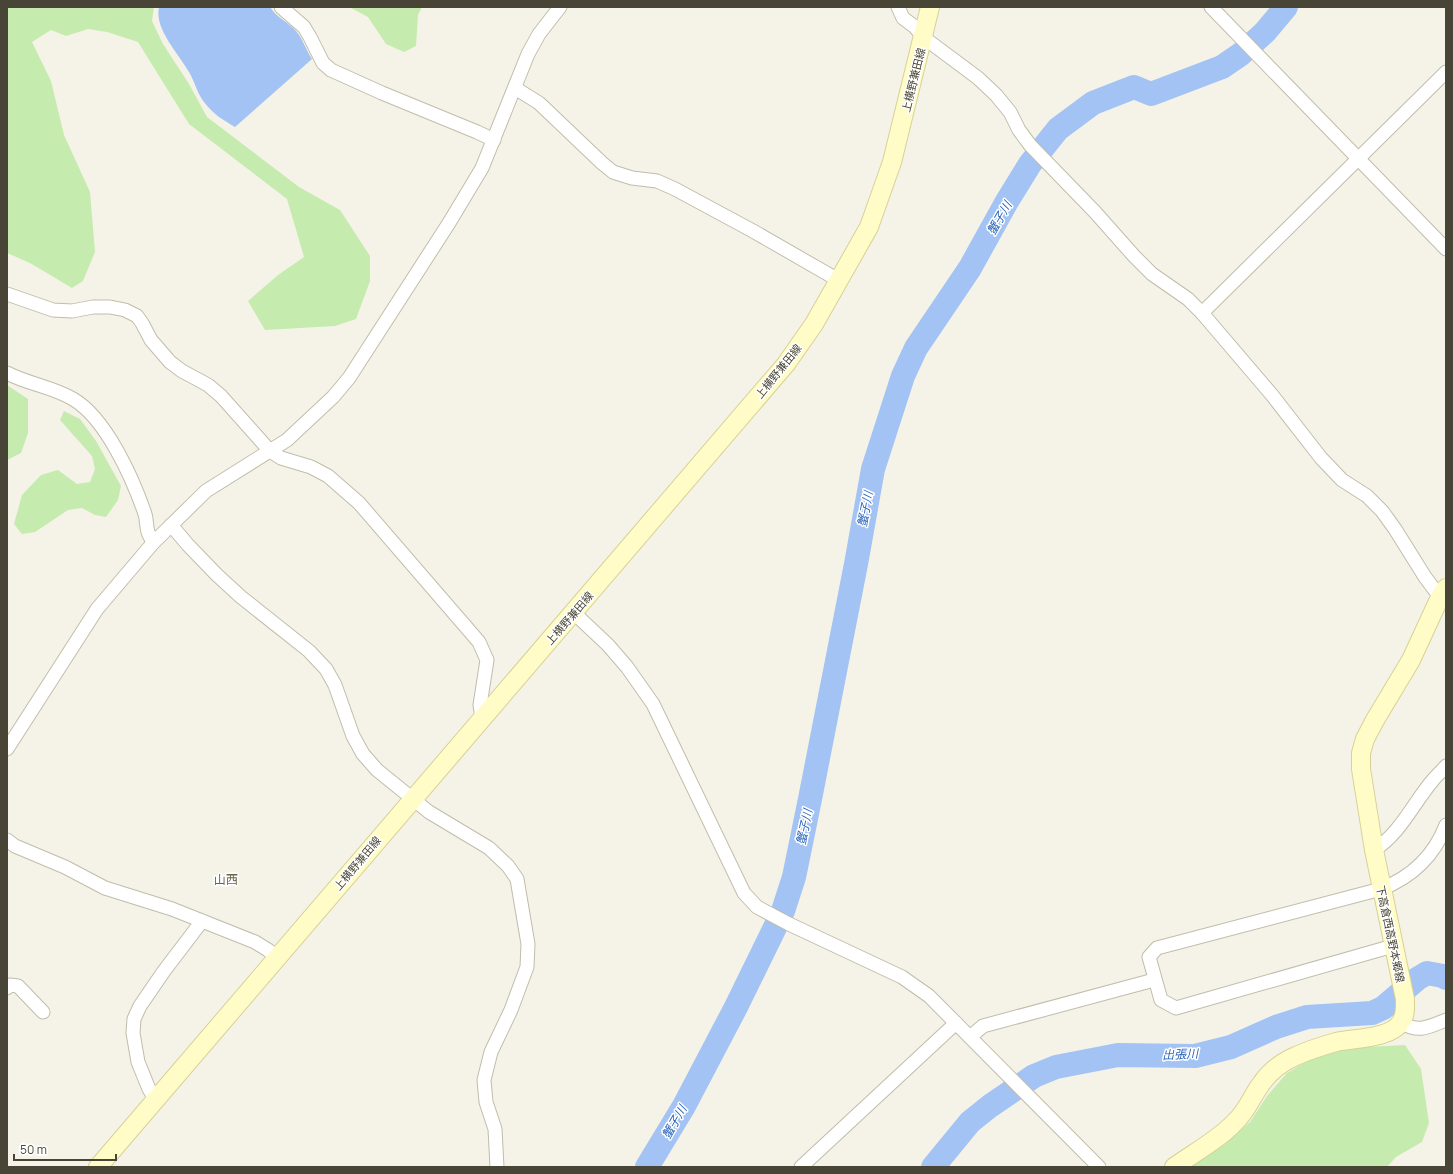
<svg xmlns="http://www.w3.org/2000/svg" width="1453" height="1174" viewBox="0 0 1453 1174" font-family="Manrope,'Noto Sans JP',sans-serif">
	<rect width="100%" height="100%" fill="#f5f3e8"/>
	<g fill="#c5ebaf">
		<polygon points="7,7 154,7 152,21 163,44 189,84 207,117 299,187 340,210 370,256 370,281 356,319 335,326 265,330 248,301 278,275 304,257 287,199 189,124 138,42 107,32 88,29 66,36 51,30 32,42 51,81 64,135 90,192 95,252 83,281 72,288 30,263 7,253"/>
		<polygon points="349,7 422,7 418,15 416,46 404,52 386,44 368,17"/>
		<polygon points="7,385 28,399 28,433 21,453 7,460"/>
		<polygon points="64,411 80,419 96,441 121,486 118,500 106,517 95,515 82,508 68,510 35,532 22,534 14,524 22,495 41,475 58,470 77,484 90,482 95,469 92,456 60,420"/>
		<polygon points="1405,1045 1421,1069 1429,1123 1422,1142 1396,1157 1387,1167 1191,1167 1223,1145 1250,1122 1267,1096 1287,1073 1322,1053 1367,1047"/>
	</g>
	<path fill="#a2c3f4" d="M159,7H270C277,18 288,22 296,31C303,39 306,50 312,59L235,127C222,119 214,115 204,102C197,93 195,82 189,72C179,54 154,29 159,7Z"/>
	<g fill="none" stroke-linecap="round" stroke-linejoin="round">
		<g stroke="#a2c3f4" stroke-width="24">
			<polyline points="647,1167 684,1106 736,1007 783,911 794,877 810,799 856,564 873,469 903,376 916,348 970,268 1006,203 1030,164 1058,129 1093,103 1134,87 1151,94 1222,67 1241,54 1265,32 1286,7"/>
			<polyline points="933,1167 970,1122 990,1106 1034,1076 1056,1067 1118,1055 1195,1056 1231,1047 1276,1027 1307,1017 1372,1013 1383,1008 1417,979 1427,973 1443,976 1446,978"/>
		</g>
		<g stroke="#c1bdaa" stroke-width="15">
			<g id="minor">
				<polyline points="281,7 304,27 310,37 323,63 331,70 382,93 477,132 494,140"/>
				<polyline points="898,7 903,18 915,27 923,37 978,78 996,95 1010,112 1019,130 1030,145 1095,212 1134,256 1152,274 1188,299 1202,313 1272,395 1321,458 1342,480 1367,496 1382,511 1395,529 1425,577 1434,589 1441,595"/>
				<polyline points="1211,7 1446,249"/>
				<polyline points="515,88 539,103 602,163 613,172 632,178 657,181 675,189 753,231 840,281"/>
				<polyline points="7,294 53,310 72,311 93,307 110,307 125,310 137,316 142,323 151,340 170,362 182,371 208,385 221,396 270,451 281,458 311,467 328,476 359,503 479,642 487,660 480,705 482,718"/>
				<polyline points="1202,313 1446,72"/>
				<path d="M7,373C28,384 53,387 73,399C106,418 133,479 145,514C147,520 146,526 148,532C149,536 152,539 153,543"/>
				<polyline points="171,525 188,545 217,575 241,597 309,651 326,669 335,685 353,736 363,754 377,770 429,812 489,848 508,866 517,879 528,944 527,967 511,1010 491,1052 484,1080 486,1102 495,1129 497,1167"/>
				<polyline points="574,613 608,645 627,667 653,704 744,893 757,907 789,924 902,977 929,996 1099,1167"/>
				<polyline points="7,749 97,609 153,543 206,491 287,440 333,397 349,378 449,223 482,168 528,54 539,34 560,7"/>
				<polyline points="7,840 15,846 65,867 105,888 172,909 255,942 268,950 277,957"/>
				<path d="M1374,850C1400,834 1414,802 1433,780C1437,775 1442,771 1446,766"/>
				<path d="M1393,946L1176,1008L1161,1000L1149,957L1157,948L1381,889C1412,877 1434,856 1446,825"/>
				<polyline points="7,988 10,985 18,986 43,1012"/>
				<path d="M1401,1023C1420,1033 1428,1027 1446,1020"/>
				<polyline points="970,1037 983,1026 1154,980"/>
				<polyline points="155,1099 149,1089 138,1062 133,1033 134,1019 140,1006 164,971 202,921"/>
				<polyline points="801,1167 956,1023"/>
			</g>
		</g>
		<g stroke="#d7d196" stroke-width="20">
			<g id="secondary">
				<polyline points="98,1167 786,364 814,324 869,227 892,162 930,7"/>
				<path d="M1174,1167C1195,1152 1218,1140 1235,1122C1247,1111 1252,1096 1261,1084C1270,1071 1282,1062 1296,1056C1309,1050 1322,1046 1336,1042C1354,1038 1391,1039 1401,1022C1406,1015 1405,1007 1405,999L1374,850L1361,769V753L1365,739L1375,720L1411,660L1441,595L1446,588"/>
			</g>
		</g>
		<use href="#minor" stroke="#fff" stroke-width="13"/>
		<use href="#secondary" stroke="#fffcc8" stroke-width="18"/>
	</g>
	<g text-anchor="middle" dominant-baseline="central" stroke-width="3" stroke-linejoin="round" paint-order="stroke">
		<g font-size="11" fill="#494536" stroke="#fff">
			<text transform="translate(913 80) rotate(-76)">上横野兼田線</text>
			<text transform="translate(778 371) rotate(-51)">上横野兼田線</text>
			<text transform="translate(569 618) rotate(-49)">上横野兼田線</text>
			<text transform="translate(357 863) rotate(-50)">上横野兼田線</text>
			<text transform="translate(1391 934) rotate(78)">下高倉西高野本郷線</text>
		</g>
		<g font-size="12" font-style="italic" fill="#2963ba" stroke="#fff">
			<text transform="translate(999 218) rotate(-60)">蟹子川</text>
			<text transform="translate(865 509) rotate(-79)">蟹子川</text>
			<text transform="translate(804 827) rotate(-78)">蟹子川</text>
			<text transform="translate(1180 1054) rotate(-2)">出張川</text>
			<text transform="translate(674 1122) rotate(-60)">蟹子川</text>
		</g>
		<g font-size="12" fill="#6c654d" stroke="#fff">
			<text x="226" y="879">山西</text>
		</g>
	</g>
	<rect width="1453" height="1174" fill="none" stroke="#494536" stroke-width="16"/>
	<path d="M14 1154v6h102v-6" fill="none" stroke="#494536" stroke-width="2"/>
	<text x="20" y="1154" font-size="12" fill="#494536" stroke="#ffffff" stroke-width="3" paint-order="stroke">50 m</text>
</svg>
